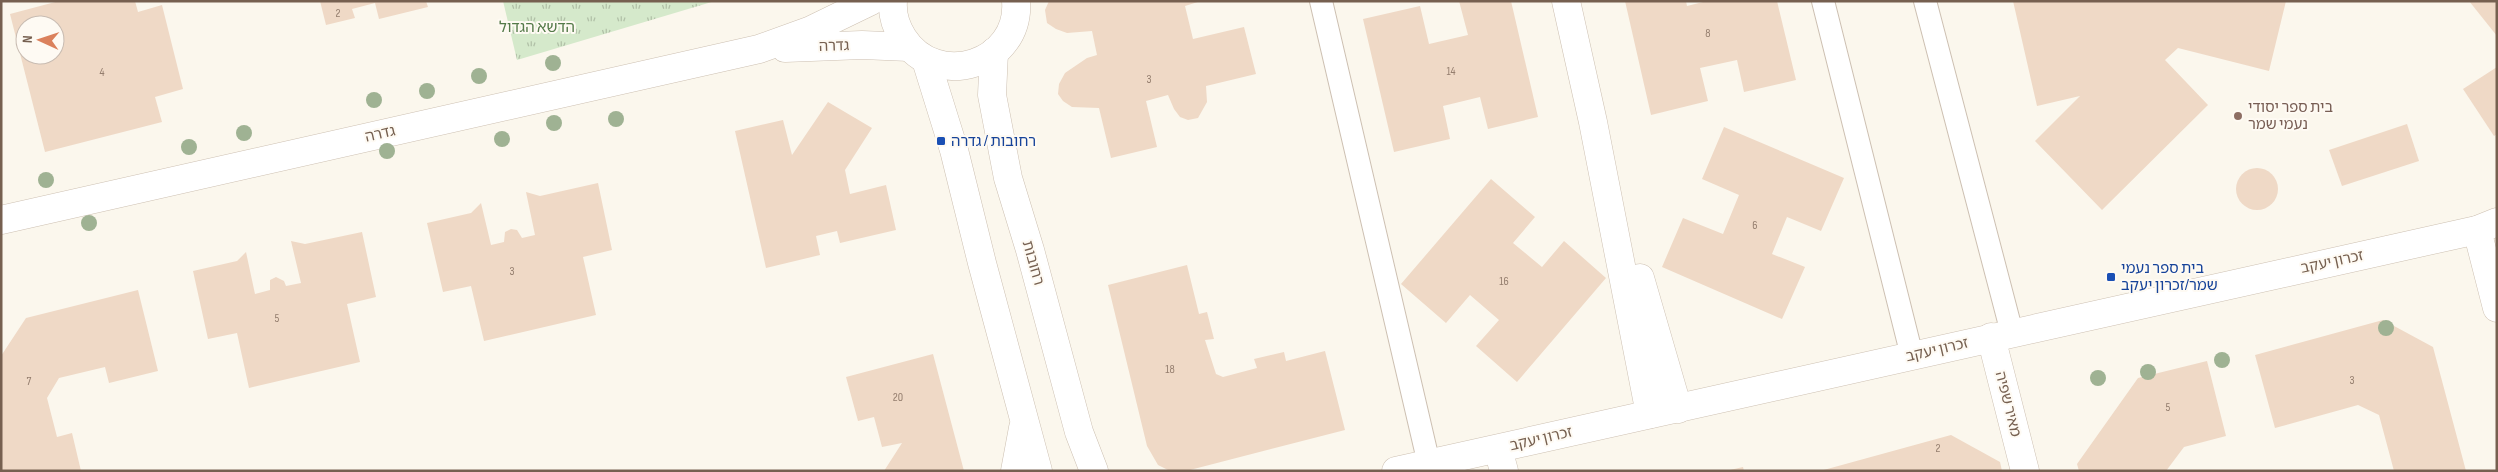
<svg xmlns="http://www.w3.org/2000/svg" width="2498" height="472" viewBox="0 0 2498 472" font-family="'Sofia Sans Condensed','Noto Sans Hebrew',sans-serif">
	<defs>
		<pattern id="grass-tufts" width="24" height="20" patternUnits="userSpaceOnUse" patternTransform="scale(1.25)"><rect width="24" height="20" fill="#d5e9cb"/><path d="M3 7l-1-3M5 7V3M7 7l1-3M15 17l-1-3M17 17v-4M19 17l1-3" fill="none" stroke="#b1c0a7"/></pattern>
	</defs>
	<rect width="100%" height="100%" fill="#fbf7ed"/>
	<polygon fill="url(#grass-tufts)" points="503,1 715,1 517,60"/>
	<g fill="#efd9c6" fill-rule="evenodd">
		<path d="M59,1H135L138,12L162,5L183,89L155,97L162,122L45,152L10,14ZM25,25H55V55H25Z"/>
		<polygon points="320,1 426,1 428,7 379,19 375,3 352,9 355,18 326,25"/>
		<polygon points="1049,1 1201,1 1185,6 1193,39 1244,27 1256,74 1206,86 1207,102 1198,118 1188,120 1180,117 1174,109 1168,95 1146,101 1157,147 1111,158 1099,108 1072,107 1063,101 1058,94 1059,84 1065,73 1087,58 1097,55 1092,31 1067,33 1056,29 1047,23 1045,10"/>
		<polygon points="1459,1 1511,1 1538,117 1488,129 1480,97 1443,106 1450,139 1394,152 1363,19 1420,6 1429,44 1468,35"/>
		<polygon points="1625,1 1686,1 1687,6 1707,1 1777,1 1796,80 1744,92 1737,60 1700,68 1708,101 1651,115"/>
		<polygon points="2013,1 2286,1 2269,71 2178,48 2165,60 2208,105 2102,210 2035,141 2080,96 2037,106"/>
		<polygon points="2469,1 2497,1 2497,36"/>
		<polygon points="2497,67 2497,134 2494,136 2463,89"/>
		<polygon points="828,102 872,128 845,170 850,194 886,185 896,230 840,243 837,231 816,236 820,255 766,268 735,131 783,120 792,155"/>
		<polygon points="2407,124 2419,161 2342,186 2329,150"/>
		<polygon points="1724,127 1844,178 1821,231 1787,217 1772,254 1805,267 1782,319 1662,267 1683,218 1723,234 1739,195 1702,179"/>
		<circle cx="2257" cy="189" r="21"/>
		<polygon points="1491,179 1535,217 1513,243 1542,267 1564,241 1606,278 1517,382 1476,346 1499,320 1470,295 1446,323 1401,284"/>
		<polygon points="598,183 612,250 583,257 596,315 484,341 471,286 443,292 427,223 471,213 481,203 491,245 504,242 505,232 511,229 517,230 522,238 535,235 526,192 540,196"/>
		<polygon points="362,232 376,297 347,304 360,362 249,388 237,333 208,339 193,271 237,261 246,252 255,294 270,290 270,280 276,277 284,281 286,286 301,283 291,241 305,244"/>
		<polygon points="1187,265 1199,314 1207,312 1214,339 1205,340 1216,374 1223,377 1257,368 1254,359 1284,352 1286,361 1325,351 1345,430 1186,471 1168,470 1158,465 1147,446 1108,285"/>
		<polygon points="138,290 158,371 109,383 105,367 59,378 47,398 57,437 72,433 81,471 1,471 1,356 26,318"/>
		<polygon points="2383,320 2433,347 2466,471 2394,471 2379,415 2358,405 2275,428 2255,355"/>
		<polygon points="933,354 964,471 884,471 902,443 882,447 874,417 858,421 846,377"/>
		<polygon points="2207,361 2226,436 2184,447 2166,471 2079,471 2077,464 2138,378"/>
		<polygon points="1951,435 2000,462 2002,471 1820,471"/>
		<polygon points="1743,467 1744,471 1731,471 1730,470"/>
	</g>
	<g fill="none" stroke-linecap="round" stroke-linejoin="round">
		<g stroke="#cdc0b2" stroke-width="24">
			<g id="service">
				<polyline points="1321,1 1429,464"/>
				<polyline points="1823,1 1912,356"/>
				<polyline points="1925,1 2012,333"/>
			</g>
		</g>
		<g stroke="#cdc0b2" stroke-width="29">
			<g id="pedestrian">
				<polyline points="1566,1 1593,122 1650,414"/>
				<polyline points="1640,278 1678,409"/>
				<polyline points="1991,337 2025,471"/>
			</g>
		</g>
		<g stroke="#cdc0b2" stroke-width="29">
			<g id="minor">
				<path d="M893,1C892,14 896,27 903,38C937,91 1021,64 1016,1"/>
				<polyline points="785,48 862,45 909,47"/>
				<polyline points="994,52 992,95 1008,178 1030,250 1079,432 1094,471"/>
				<polyline points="926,60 954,150 982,263 1038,471"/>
				<polyline points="1,220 759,49 809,31 871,1"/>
				<polyline points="2477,230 2497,308"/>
				<polyline points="1498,449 1504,471"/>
				<polyline points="1015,471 1023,428"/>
				<polyline points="1396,471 2477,230 2497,222"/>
			</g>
		</g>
		<use href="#service" stroke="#fff" stroke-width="22"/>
		<use href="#pedestrian" stroke="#fff" stroke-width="28"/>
		<use href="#minor" stroke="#fff" stroke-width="28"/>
	</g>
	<g fill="#9fb293">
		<circle cx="553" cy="63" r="8"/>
		<circle cx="479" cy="76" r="8"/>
		<circle cx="427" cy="91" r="8"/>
		<circle cx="374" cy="100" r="8"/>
		<circle cx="616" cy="119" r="8"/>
		<circle cx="554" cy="123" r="8"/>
		<circle cx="244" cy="133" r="8"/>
		<circle cx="502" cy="139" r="8"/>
		<circle cx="189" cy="147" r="8"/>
		<circle cx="387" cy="151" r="8"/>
		<circle cx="46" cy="180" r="8"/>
		<circle cx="89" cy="223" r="8"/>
		<circle cx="2386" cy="328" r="8"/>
		<circle cx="2222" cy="360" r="8"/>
		<circle cx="2148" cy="372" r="8"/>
		<circle cx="2098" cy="378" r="8"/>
	</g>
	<circle fill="#8d6e63" stroke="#fefaf3" stroke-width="2" cx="2238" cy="116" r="5"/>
	<g fill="#1a4fb4" stroke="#fefaf3" stroke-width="2">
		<rect x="936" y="136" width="10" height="10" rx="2.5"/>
		<rect x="2106" y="272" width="10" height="10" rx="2.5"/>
	</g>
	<g text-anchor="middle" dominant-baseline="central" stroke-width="4" stroke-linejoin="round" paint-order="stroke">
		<g font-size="12" fill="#947e6e">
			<text x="338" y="13">2</text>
			<text x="1708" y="33">8</text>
			<text x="1451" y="71">14</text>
			<text x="102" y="72">4</text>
			<text x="1149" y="79">3</text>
			<text x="1755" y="225">6</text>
			<text x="512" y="271">3</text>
			<text x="1504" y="281">16</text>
			<text x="277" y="318">5</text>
			<text x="1170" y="369">18</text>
			<text x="2352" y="380">3</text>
			<text x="29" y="381">7</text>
			<text x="898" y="397">20</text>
			<text x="2168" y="407">5</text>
			<text x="1938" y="448">2</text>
		</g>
		<g font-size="15" fill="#547a49" stroke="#fefaf3">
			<text x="537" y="27">הדשא הגדול</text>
		</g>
		<g font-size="15" fill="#766050" stroke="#fefaf3">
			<text transform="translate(834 46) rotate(-2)">גדרה</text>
			<text transform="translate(380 134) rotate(-13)">גדרה</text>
			<text transform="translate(2332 262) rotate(-12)">זכרון יעקב</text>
			<text transform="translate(1033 263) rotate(74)">רחובות</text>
			<text transform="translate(1937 350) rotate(-13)">זכרון יעקב</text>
			<text transform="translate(2008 404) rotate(76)">מאיר שפיה</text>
			<text transform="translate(1541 439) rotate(-13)">זכרון יעקב</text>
		</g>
		<g font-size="15" fill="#785e54" stroke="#fefaf3" text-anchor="start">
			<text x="2248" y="107">בית ספר יסודי<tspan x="2248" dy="17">נעמי שמר</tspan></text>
		</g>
		<g font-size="15" fill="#164399" stroke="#fefaf3" text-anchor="start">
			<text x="951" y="141">רחובות / גדרה</text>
			<text x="2121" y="268">בית ספר נעמי<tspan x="2121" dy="17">שמר/זכרון יעקב</tspan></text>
		</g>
	</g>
	<rect width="2498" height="472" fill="none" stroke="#766050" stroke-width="5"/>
	<g transform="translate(40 40) rotate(273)"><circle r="24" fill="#fefaf3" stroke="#c8bcb2"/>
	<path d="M0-4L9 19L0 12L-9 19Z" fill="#db815c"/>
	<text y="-8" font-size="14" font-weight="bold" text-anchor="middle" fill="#766050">N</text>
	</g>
</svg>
